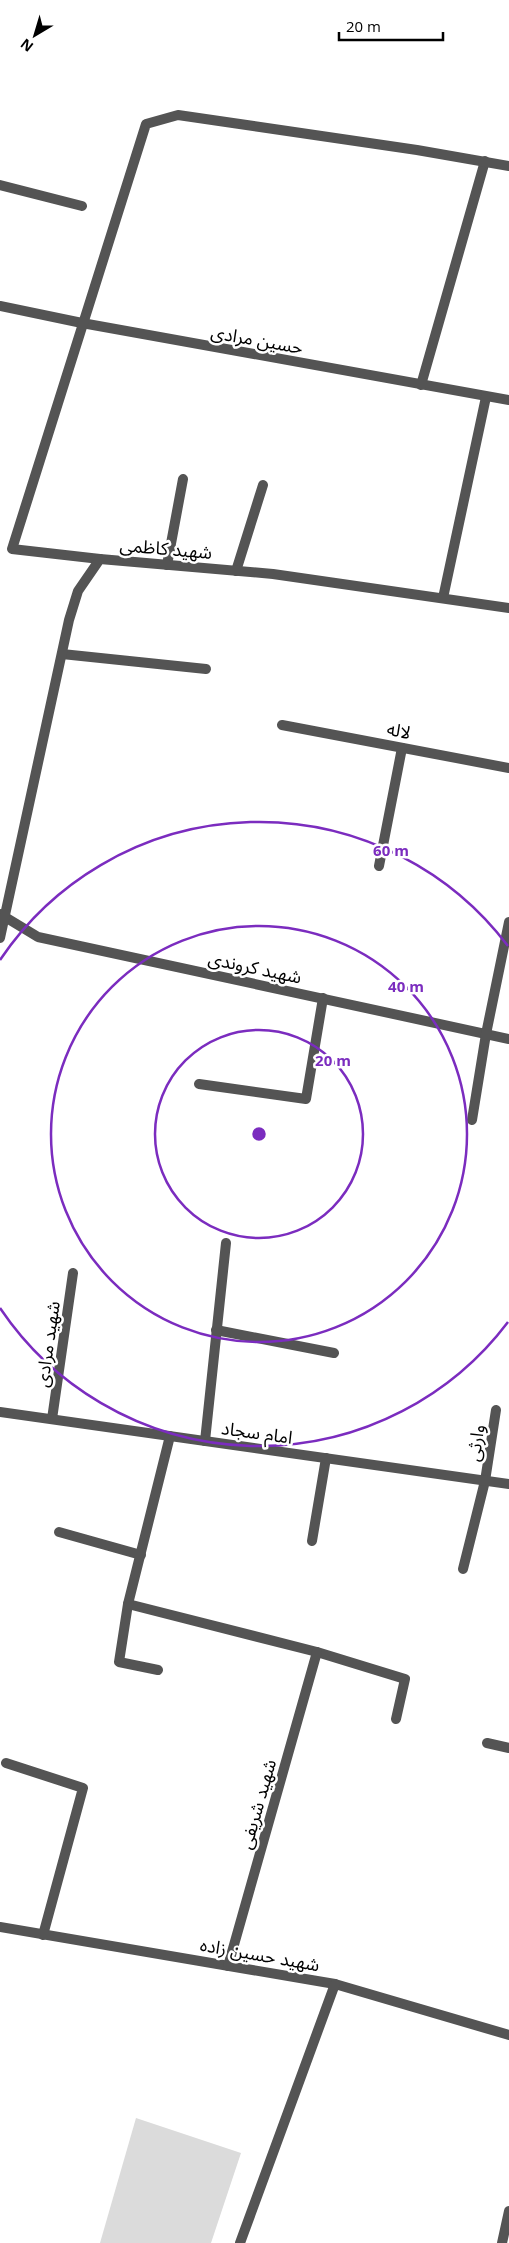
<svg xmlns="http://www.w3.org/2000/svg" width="509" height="2243" viewBox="0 0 509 2243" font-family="'Open Sans','Noto Sans Arabic',sans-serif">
	<rect width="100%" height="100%" fill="#fff"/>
	<polygon fill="#dbdbdb" points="136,2118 241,2153 211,2243 100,2243"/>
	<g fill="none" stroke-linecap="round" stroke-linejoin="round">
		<g stroke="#545454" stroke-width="10">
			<polyline points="0,185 82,206"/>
			<polyline points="0,306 82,323 509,400"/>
			<polyline points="421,385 485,161"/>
			<polyline points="100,559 12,549 146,124 178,115 417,150 509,166"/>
			<polyline points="167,565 183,479"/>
			<polyline points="236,571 263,485"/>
			<polyline points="443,598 486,397"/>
			<polyline points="62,654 206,669"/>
			<polyline points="282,725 509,768"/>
			<polyline points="379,866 402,748"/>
			<polyline points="0,914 38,937 509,1039"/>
			<polyline points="0,938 69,620 78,591 100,559 273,574 509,608"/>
			<polyline points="199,1084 306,1099 323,998"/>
			<polyline points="472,1120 486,1034 509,922"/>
			<polyline points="216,1330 334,1353"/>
			<polyline points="52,1419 73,1273"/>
			<polyline points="205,1441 226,1243"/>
			<polyline points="59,1532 141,1555"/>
			<polyline points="312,1541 326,1458"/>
			<polyline points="463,1569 485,1481 496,1410"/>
			<polyline points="128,1604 317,1652 405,1679 396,1719"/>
			<polyline points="158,1670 119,1662 128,1604 170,1436"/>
			<polyline points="487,1743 509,1748"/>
			<polyline points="6,1763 83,1788 43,1935"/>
			<polyline points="0,1927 335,1984 509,2035"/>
			<polyline points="228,1966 317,1652"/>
			<polyline points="240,2243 335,1984"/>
			<polyline points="502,2243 509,2211"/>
		</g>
		<polyline stroke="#545454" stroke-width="10" points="0,1412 509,1484"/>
	</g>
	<g fill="none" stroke="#7b2cbf" stroke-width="2.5">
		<circle cx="259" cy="1134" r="104"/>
		<circle cx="259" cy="1134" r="208"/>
		<path d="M508 1322A312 312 0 0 1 0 1308M0 960A312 312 0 0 1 508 946"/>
	</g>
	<g text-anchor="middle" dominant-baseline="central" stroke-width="5" stroke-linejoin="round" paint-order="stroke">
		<g font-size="18" fill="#000" stroke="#fff">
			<text transform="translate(257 339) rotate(10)">حسین مرادی</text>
			<text transform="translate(166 548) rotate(5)">شهید کاظمی</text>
			<text transform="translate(399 730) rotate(11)">لاله</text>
			<text transform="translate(255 967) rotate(12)">شهید کروندی</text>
			<text transform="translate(47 1344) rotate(-82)">شهید مرادی</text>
			<text transform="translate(257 1432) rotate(8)">امام سجاد</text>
			<text transform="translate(475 1443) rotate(-82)">وارثی</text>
			<text transform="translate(257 1804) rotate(-74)">شهید شریفی</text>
			<text transform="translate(260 1954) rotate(10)">شهید حسین زاده</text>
		</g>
	</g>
	<circle cx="259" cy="1134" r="8" fill="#7b2cbf" stroke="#fff" stroke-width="2.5"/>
	<g font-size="15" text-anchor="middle" font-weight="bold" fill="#7b2cbf" stroke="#fff" stroke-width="5" stroke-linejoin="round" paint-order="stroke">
		<text x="391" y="856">60 m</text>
		<text x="406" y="992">40 m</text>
		<text x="333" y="1066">20 m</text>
	</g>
	<g transform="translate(35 35) rotate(218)" stroke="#ffffff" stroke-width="4" paint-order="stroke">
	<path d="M0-4L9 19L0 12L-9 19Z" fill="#000000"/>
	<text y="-8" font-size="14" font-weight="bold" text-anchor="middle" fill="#000000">N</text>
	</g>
	<path d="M339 32v8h104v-8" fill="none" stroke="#000000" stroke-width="2.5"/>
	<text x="346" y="32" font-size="15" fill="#000000" stroke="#ffffff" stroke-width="4" paint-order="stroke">20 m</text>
</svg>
